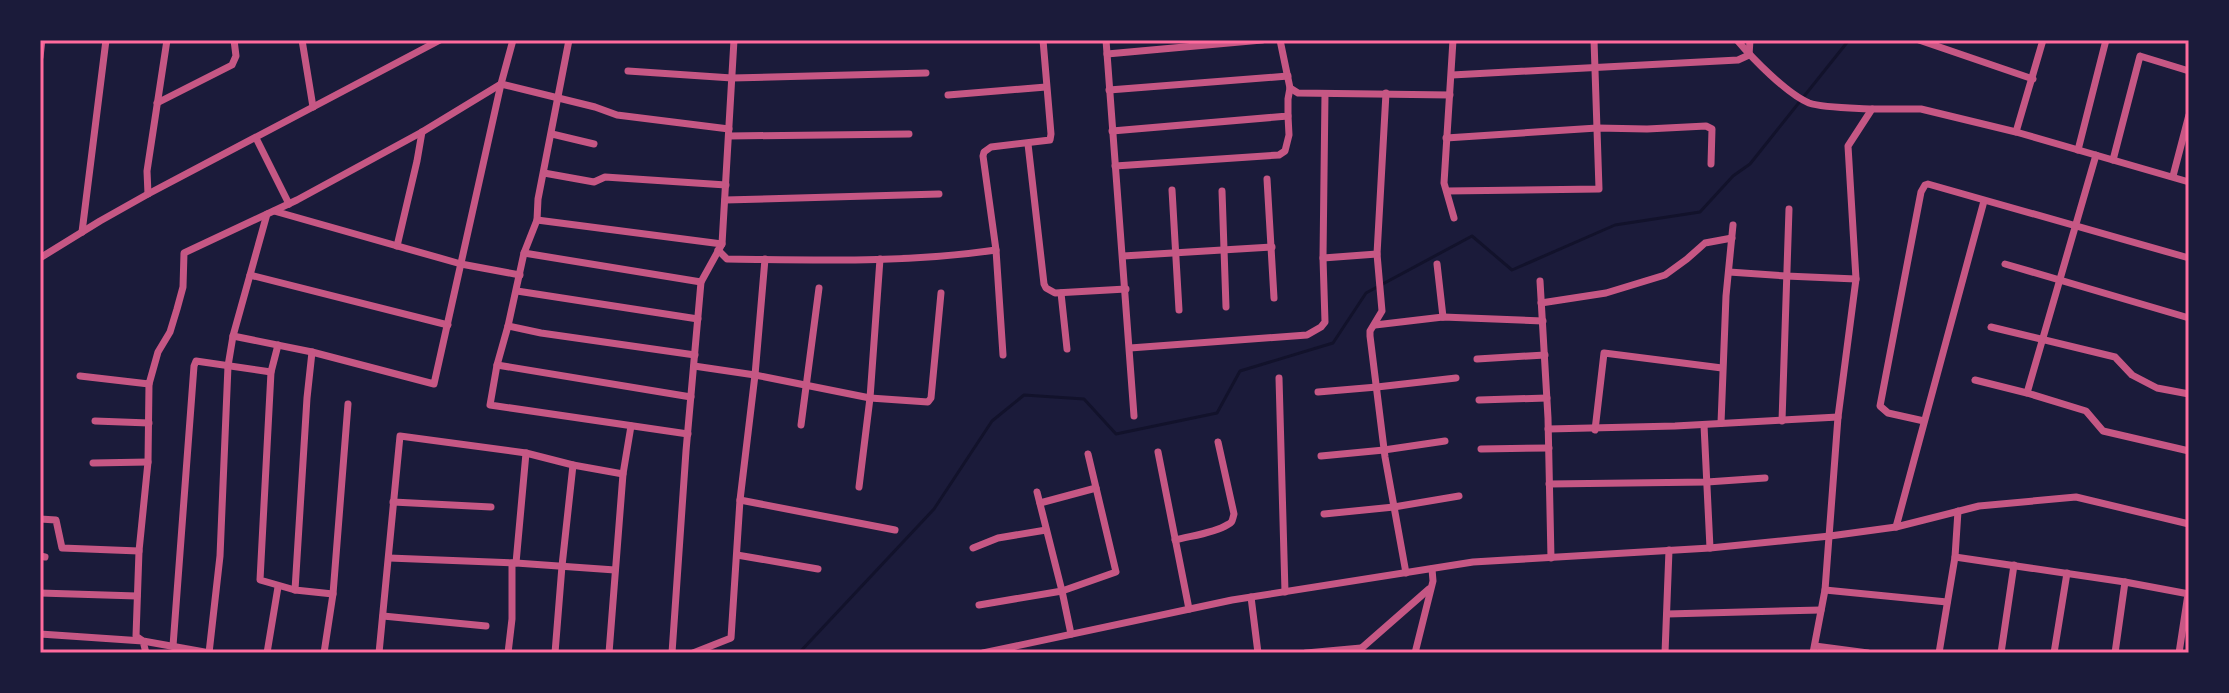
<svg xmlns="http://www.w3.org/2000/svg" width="2229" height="693" viewBox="0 0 2229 693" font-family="'Public Sans',sans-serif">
	<rect width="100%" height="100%" fill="#1b1b3a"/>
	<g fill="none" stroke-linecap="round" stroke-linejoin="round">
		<polyline stroke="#12122b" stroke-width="3" points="799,653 934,509 992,421 1024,395 1084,399 1116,434 1217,413 1240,371 1333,343 1366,293 1472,236 1512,270 1615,225 1700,212 1733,176 1750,164 1849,40"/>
		<g stroke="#c65784" stroke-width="7">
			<polyline points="302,40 313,107"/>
			<polyline points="513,40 501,84 595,107 617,115 729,129"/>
			<polyline points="569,40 538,199 537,220 524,253 508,326 497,365 490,405 688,434"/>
			<polyline points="1106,40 1134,416"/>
			<polyline points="1280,40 1290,88 1298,93 1450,95"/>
			<polyline points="1453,40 1444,183 1454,218"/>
			<path d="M1737,40C1752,58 1787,94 1809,103C1823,108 1856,108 1872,109"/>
			<polyline points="1919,40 2033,79"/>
			<polyline points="1107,54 1262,40"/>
			<polyline points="40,57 42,40"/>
			<polyline points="628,71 732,78 926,73"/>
			<polyline points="1452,75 1738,60 1749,55 1750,40"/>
			<polyline points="1109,90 1288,76"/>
			<polyline points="1386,93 1377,254 1382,311 1370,331 1370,336 1385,457 1406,573"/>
			<polyline points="1325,94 1323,258 1377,254"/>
			<polyline points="948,95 1046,87"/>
			<polyline points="157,103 232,65 236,56 234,40"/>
			<polyline points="1112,131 1288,116 1288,99 1290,88"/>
			<polyline points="2016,132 2043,40"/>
			<polyline points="552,134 594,144"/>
			<polyline points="729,136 909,134"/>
			<polyline points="256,138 289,204"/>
			<polyline points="1446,138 1597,128 1647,129 1706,126 1712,129 1711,164"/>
			<polyline points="1028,144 1044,284 1046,288 1055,293 1126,289"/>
			<polyline points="2078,150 2106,40"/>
			<polyline points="2096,155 2027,393 2086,411 2103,431 2189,451"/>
			<polyline points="2113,160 2140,56 2189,71"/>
			<polyline points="1115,166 1279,155 1285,151 1289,135 1288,116"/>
			<polyline points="544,173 594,182 605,177 726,185"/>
			<polyline points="2173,176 2189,115"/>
			<polyline points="1267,179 1274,298"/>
			<polyline points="1172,190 1179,310"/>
			<polyline points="1222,191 1226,307"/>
			<polyline points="1447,191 1599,189 1594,40"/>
			<polyline points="148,194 147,171 167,40"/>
			<polyline points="725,200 939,194"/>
			<polyline points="274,211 461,264 520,275"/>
			<polyline points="537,220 722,244"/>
			<polyline points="82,232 106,40"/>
			<polyline points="397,246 417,161 422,132"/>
			<path d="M718,250L727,259C817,260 907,263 996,250"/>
			<polyline points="524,253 701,282"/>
			<polyline points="1123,256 1272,247"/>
			<polyline points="40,258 100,221 148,194 440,40"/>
			<polyline points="1437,264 1443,317"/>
			<polyline points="2005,264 2189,318"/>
			<polyline points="1729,272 1786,276 1856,279"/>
			<polyline points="250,275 448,325"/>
			<polyline points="1540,281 1548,418 1551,558"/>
			<polyline points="517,291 698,319"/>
			<polyline points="1061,293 1067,349"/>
			<polyline points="1541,303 1606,293 1665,275 1687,259 1705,243 1732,238"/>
			<polyline points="1375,325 1443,317 1543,321"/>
			<polyline points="508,326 541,333 695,355"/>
			<polyline points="1991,327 2115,357 2132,375 2157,388 2189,394"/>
			<polyline points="233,336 312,352 434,384 501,84"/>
			<polyline points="278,345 271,372 260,580 295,590"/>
			<polyline points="1130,348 1307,335 1321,327 1325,322 1323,258"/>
			<polyline points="312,352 307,398 295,590 333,594"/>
			<polyline points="1003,355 996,250 983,156 984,152 991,147 1050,140 1051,134 1043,40"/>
			<polyline points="1477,359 1545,355"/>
			<polyline points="497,365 691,397"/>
			<polyline points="694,366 755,375 870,398 928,402 931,398 941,293"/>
			<polyline points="80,376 149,384 158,352 170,332 177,309 183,287 184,253 297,200 422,132 501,84"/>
			<polyline points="1279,378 1285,592"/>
			<polyline points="1975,380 2027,393"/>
			<polyline points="149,384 148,462 139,551 136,636 143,641 210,653"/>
			<polyline points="1318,392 1377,387 1456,378"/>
			<polyline points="1479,400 1547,398"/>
			<polyline points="95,421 149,423"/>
			<polyline points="1782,421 1789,209"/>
			<polyline points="1924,421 1888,413 1880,406 1921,192 1925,185 1928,184 2189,258"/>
			<polyline points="1721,423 1726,296 1733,225"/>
			<polyline points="801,425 819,288"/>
			<polyline points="1704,425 1710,548"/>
			<polyline points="1548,429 1675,426 1838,417"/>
			<polyline points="1595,430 1604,353 1722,368"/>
			<polyline points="1481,449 1549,448"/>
			<polyline points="1158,452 1189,609"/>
			<polyline points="1321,456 1384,450 1445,441"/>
			<polyline points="93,463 148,462"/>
			<polyline points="623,474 631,426"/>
			<polyline points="1549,484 1707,482 1765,478"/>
			<polyline points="859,487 870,398 880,259"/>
			<polyline points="740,500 895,530"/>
			<polyline points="393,502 491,507"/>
			<polyline points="1040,503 1096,488"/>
			<polyline points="1958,511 1955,557 2125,582 2189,594"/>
			<polyline points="1324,514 1394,507 1459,496"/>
			<polyline points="40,519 56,520 62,548 139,551"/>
			<polyline points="1896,527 1984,201"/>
			<path d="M1175,540C1190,536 1215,533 1227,525C1233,522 1232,521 1234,514L1218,442"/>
			<polyline points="973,548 998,538 1046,530"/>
			<polyline points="737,555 818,569"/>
			<polyline points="40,556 45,557"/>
			<polyline points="389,558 516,563 615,570"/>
			<polyline points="516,563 526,453"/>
			<polyline points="1825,590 1947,602"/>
			<polyline points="40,593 137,596"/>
			<polyline points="1251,597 1258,653"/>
			<polyline points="979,605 1062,591 1037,492"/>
			<polyline points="1667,614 1821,610"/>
			<polyline points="383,616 486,626"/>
			<polyline points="40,634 143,641 146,653"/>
			<polyline points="1071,634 1062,591 1116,572 1088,454"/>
			<polyline points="173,646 194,366 196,361 271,372"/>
			<polyline points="1815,646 1868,653"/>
			<polyline points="209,653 220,556 228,366 233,336 267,214"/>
			<polyline points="267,653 278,587"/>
			<polyline points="324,653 333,594 348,404"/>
			<polyline points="379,653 400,436 526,453 573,465 623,474 609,653"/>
			<polyline points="508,653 512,619 512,563"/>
			<polyline points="555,653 562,566 573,465"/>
			<polyline points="672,653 686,451 701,282 722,244 734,40"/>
			<polyline points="693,653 731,638 740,500 755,375 765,259"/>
			<polyline points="983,653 1232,600 1473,562 1710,548 1830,536 1896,527 1979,506 2076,497 2189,524"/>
			<polyline points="1306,653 1361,648"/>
			<polyline points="1356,653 1429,589"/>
			<polyline points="1415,653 1433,581 1432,569"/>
			<polyline points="1665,653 1669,550"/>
			<polyline points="1813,653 1825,590 1838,417 1856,279 1848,146 1872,109 1921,109 2016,132 2189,182"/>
			<polyline points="1939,653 1955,557"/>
			<polyline points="2001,653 2014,565"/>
			<polyline points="2054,653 2067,573"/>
			<polyline points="2115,653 2125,582"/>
			<polyline points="2179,653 2188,594"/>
		</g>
	</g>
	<rect width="2229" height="693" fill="none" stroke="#1b1b3a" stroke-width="84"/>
	<rect x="42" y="42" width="2145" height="609" fill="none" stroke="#ff6b9d" stroke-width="3"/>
</svg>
